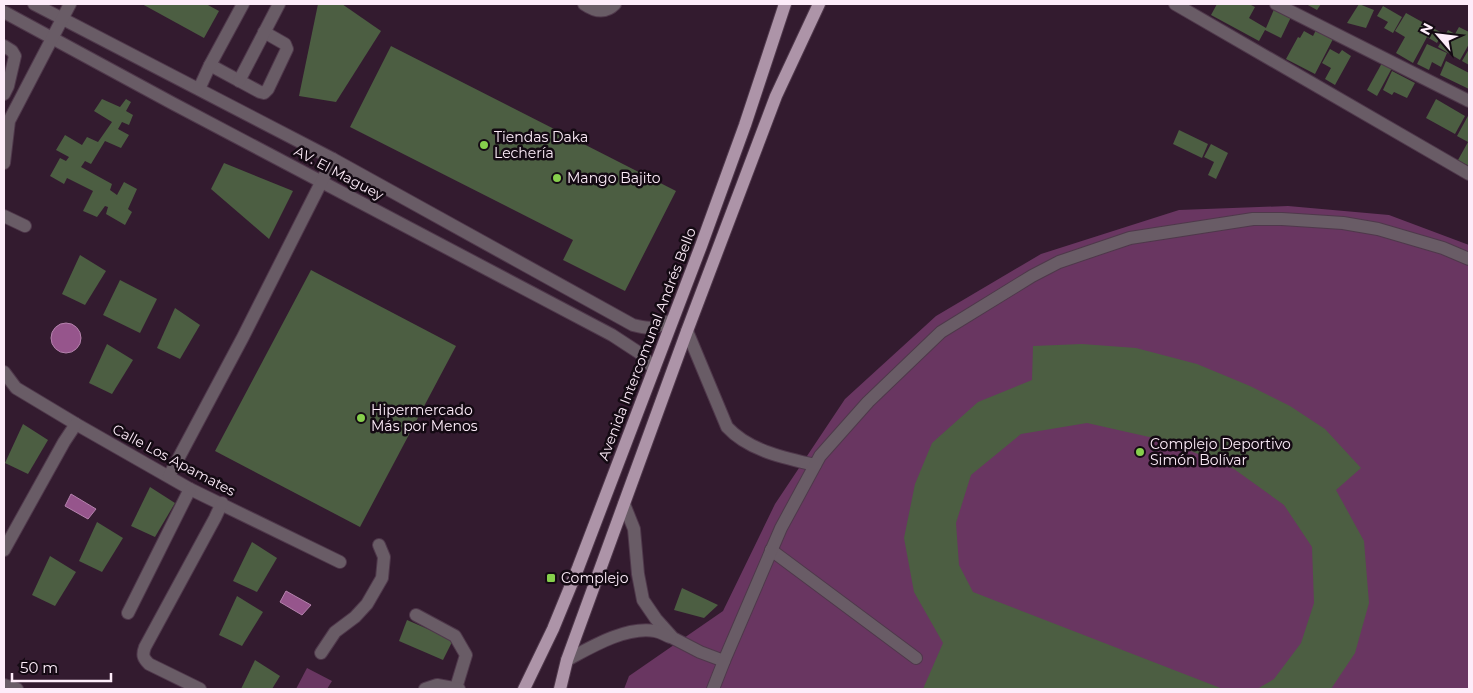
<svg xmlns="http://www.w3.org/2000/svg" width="1473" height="693" viewBox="0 0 1473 693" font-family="Montserrat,sans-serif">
	<rect width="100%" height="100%" fill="#331b2f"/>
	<g fill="#693661">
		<polygon points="1288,206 1389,215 1469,245 1469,689 624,689 629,676 723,611 775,504 845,399 936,316 1041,254 1179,210"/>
		<polygon points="307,668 332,681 327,689 296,689"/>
	</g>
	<g fill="#96558c" stroke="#b582ad">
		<circle cx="66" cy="338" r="15"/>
		<polygon points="71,494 96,509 88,519 65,506"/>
		<polygon points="286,591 311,605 302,615 280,602"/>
	</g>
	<g fill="#4c5e42">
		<polygon points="142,4 206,4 219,11 204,38"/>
		<polygon points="318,4 342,4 381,31 336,102 299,96"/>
		<polygon points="1217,4 1249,4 1255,7 1249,18 1266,28 1275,7 1292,15 1281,38 1265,30 1259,41 1211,15"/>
		<polygon points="1306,4 1321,4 1317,10"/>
		<polygon points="1359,4 1374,10 1366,28 1347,23"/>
		<polygon points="1383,6 1402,17 1393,33 1384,28 1388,22 1377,16"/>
		<polygon points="1406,13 1442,33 1437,43 1427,37 1413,63 1396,53 1405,37 1395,31"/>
		<polygon points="1459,27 1469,32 1469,44 1460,60 1438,47 1448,30 1455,34"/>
		<polygon points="1316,30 1333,39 1315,74 1286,59 1298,37 1300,38 1304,31 1313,36"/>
		<polygon points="1427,44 1447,53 1441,67 1432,62 1429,70 1417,64"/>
		<polygon points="391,46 676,191 625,291 563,260 573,240 350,127"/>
		<polygon points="1330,49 1339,54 1342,50 1351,56 1335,85 1325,79 1331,68 1322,63"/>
		<polygon points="1469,49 1469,65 1462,61"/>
		<polygon points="1446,61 1469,73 1469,89 1440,75"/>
		<polygon points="1382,63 1392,68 1377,96 1367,90"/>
		<polygon points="1392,71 1415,83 1407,98 1394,92 1392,95 1383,90"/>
		<polygon points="102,99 120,107 126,99 131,102 126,111 133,115 129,125 122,122 118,129 129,135 121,148 105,141 91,164 85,161 81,167 112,184 110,190 117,195 124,182 137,189 128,209 132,212 125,225 106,214 108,207 105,206 97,217 83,211 93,191 67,178 64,184 50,176 60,158 66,161 69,157 56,150 65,135 82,145 87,137 98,142 112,122 94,111"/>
		<polygon points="1436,99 1465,116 1455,134 1426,118"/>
		<polygon points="1469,114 1469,166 1458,160 1468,142 1457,136"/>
		<polygon points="1179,130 1208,144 1202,158 1173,144"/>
		<polygon points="1211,144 1228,153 1216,179 1208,175 1214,162 1204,157"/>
		<polygon points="224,163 293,191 269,239 211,189"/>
		<polygon points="80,255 106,271 85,305 62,294"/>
		<polygon points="311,270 456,346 360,527 215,451"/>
		<polygon points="120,280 157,299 140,333 103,315"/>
		<polygon points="175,308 200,325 180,359 157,348"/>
		<polygon points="107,344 133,360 112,394 89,383"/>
		<polygon points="1082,344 1136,348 1197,364 1250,386 1290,406 1325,429 1361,468 1336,490 1364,541 1369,603 1355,653 1331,689 1257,689 1274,679 1301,643 1314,603 1312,547 1284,505 1234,469 1167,441 1087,423 1021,434 971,475 956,523 959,565 973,592 1223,689 923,689 943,643 914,592 904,538 915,484 932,443 978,402 1032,380 1033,346"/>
		<polygon points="23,424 48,440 28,474 5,463"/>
		<polygon points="150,487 175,503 155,537 131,526"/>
		<polygon points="97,522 123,538 102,572 79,561"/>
		<polygon points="252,542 277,558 257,592 233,581"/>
		<polygon points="50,556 76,572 55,606 32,595"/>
		<polygon points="682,588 718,605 704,618 674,610"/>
		<polygon points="237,596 263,612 242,646 219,635"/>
		<polygon points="407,620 453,640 443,660 399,641"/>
		<polygon points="255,660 280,676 272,689 241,689"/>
	</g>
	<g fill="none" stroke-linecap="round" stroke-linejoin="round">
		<g stroke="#4f384b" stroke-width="14">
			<g id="minor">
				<path d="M34,4L333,159L633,325C652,330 655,328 672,320"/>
				<path d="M584,4C594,11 605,14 615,4"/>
				<polyline points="1175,4 1469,174"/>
				<polyline points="1276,4 1469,101"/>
				<polyline points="4,12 172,103 612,335 641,354 654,369"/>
				<polyline points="4,46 12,51 15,56 8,86 4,94"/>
				<polyline points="210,65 260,92 264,93 268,89 287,49 285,44 264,32"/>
				<polyline points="239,81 279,4"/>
				<polyline points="199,89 210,65 243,4"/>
				<polyline points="4,163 9,121 70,4"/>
				<polyline points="4,216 25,226"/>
				<path d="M687,331L727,427C749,451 785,458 815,465"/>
				<polyline points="4,372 16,388 76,424 190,489 340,562"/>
				<polyline points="169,476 243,337 333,159"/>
				<polyline points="624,504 634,529 638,574 643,600 656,619 673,638 700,652 724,661"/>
				<polyline points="4,550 64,442 76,424"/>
				<polyline points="771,550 916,658"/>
				<polyline points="128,613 190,489"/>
				<polyline points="416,615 455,636 466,655 456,688"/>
				<polyline points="321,653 335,632 355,617 367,604 382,578 384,557 379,545"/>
				<path d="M567,660C591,647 626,626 655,631C660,632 665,635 670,637"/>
				<polyline points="4,685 17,689"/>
				<path d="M200,689L149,664C143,658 142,655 145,647L215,518L222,503"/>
				<polyline points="425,689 437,685 459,689"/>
				<polyline points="713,689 724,661 781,528 820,456 868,402 941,332 1032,276 1059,262 1130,238 1253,219 1282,219 1343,223 1378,229 1443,248 1469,259"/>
			</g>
		</g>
		<g stroke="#4f384b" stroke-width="14">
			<g id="major">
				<polyline points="524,689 553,629 578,568 701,246 745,125 785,4"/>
				<polyline points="560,689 567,660 687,331 776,96 819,4"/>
			</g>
		</g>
		<use href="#minor" stroke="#695c66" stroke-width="12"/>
		<use href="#major" stroke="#ad94a8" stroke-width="12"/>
	</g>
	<g fill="#86cf4c" stroke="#140a13" stroke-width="2">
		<circle cx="484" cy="145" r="5"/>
		<circle cx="557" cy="178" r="5"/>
		<circle cx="361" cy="418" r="5"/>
		<circle cx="1140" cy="452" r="5"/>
		<rect x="546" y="573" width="10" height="10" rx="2.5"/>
	</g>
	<g text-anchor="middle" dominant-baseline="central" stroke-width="5" stroke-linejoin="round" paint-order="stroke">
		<g font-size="14" fill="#fdecf9" stroke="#140a13" text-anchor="start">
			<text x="494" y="137">Tiendas Daka<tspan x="494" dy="16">Lechería</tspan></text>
			<text x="567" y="178">Mango Bajito</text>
			<text x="371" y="410">Hipermercado<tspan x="371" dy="16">Más por Menos</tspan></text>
			<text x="1150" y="444">Complejo Deportivo<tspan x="1150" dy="16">Simón Bolívar</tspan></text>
			<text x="561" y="578">Complejo</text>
		</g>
		<g font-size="14" fill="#fdecf9" stroke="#140a13">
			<text transform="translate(339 173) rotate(28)">AV. El Maguey</text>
			<text transform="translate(647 344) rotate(-69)">Avenida Intercomunal Andrés Bello</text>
			<text transform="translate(174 460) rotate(28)">Calle Los Apamates</text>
		</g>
	</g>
	<rect width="1473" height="693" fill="none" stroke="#fdecf9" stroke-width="10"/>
	<g transform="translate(1438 35) rotate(298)" stroke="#140a13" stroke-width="4" paint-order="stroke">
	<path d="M0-4L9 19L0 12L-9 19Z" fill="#fdecf9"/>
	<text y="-8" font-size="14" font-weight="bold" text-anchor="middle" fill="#fdecf9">N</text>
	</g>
	<path d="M12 673v8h99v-8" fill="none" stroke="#fdecf9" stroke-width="2.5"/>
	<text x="20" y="673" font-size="15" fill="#fdecf9" stroke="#140a13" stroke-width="4" paint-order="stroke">50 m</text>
</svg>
